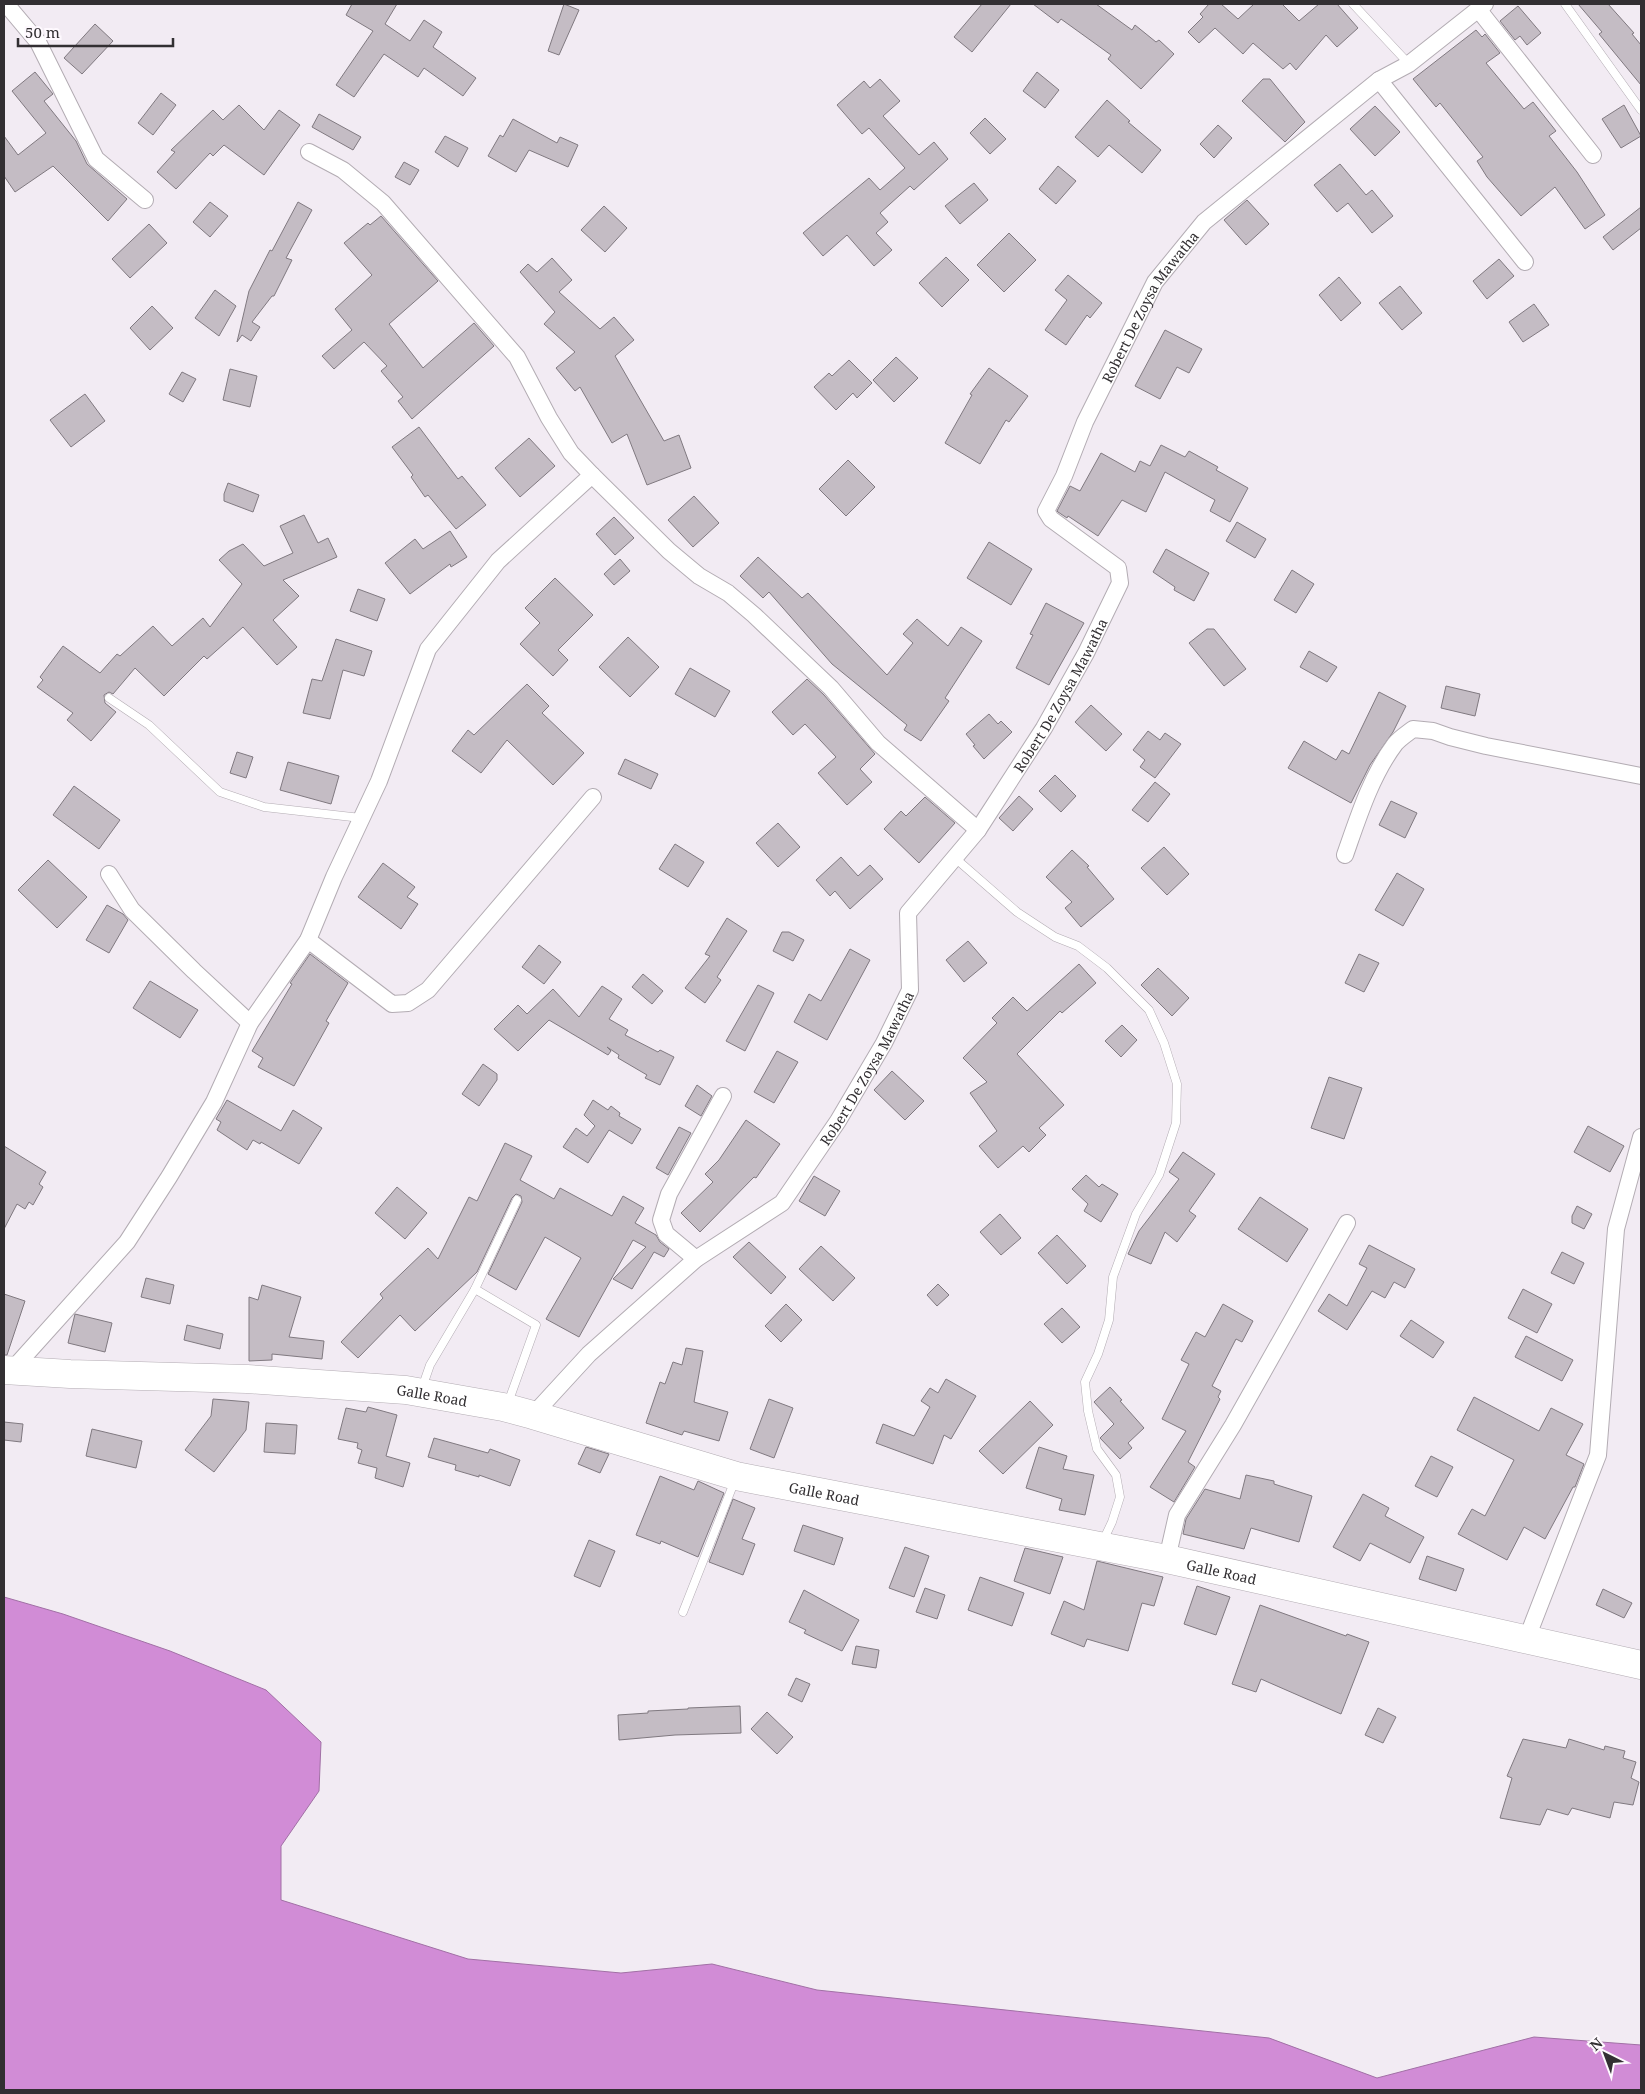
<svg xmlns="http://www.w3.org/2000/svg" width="1645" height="2094" viewBox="0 0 1645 2094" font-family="'Noto Serif',serif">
	<rect width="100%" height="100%" fill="#f2ebf3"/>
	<polygon fill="#d18cd6" stroke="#a170a5" points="4,1597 63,1614 170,1651 266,1690 321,1742 319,1791 281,1846 281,1900 468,1959 621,1973 712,1964 817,1990 1269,2038 1377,2078 1534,2037 1641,2045 1641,2090 4,2090"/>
	<g fill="#c4bcc4" stroke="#807980">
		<polygon points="352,4 397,4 385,24 410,41 424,20 442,32 433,47 476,78 463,96 424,68 418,77 384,54 354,97 336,85 373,31 346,15"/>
		<polygon points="564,4 579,10 559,55 548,51"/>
		<polygon points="982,4 1011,4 972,52 954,37"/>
		<polygon points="1033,4 1096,4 1132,30 1135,25 1156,42 1159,40 1174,54 1141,89 1108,59 1111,55 1061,19 1058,23"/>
		<polygon points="1209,4 1221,4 1238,19 1254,4 1282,4 1299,21 1319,4 1337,4 1358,28 1337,47 1326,35 1296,70 1290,63 1283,69 1253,43 1243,54 1215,28 1199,43 1188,32 1203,17 1200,14"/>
		<polygon points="1578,4 1608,4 1634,33 1632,34 1641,45 1641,85 1599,34 1602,32"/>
		<polygon points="1518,6 1541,33 1527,45 1520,36 1515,40 1500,21"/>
		<polygon points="95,24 113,41 82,74 64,58"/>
		<polygon points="1476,30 1482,37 1485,34 1500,53 1486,63 1524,109 1533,102 1556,131 1549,136 1577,172 1605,215 1585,229 1555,187 1521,216 1487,177 1477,161 1483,157 1440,103 1436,107 1413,79"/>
		<polygon points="35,72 53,94 44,101 76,141 87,164 127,199 108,221 53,166 15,192 4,176 4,136 18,155 46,133 12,91"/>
		<polygon points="1037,72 1059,90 1045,108 1023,91"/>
		<polygon points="880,79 900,101 883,116 919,155 934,142 948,159 914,190 910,186 880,213 888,222 876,233 892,250 874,266 847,235 823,256 803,233 869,178 880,190 905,168 869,128 862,134 837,105 864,81 870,88"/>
		<polygon points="1263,79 1270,79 1305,122 1285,142 1242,101"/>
		<polygon points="161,93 176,105 153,135 138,123"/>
		<polygon points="1107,100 1130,121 1128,122 1161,150 1142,173 1109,145 1098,157 1075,137"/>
		<polygon points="239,105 264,130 279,110 300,125 264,175 224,145 213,156 210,153 176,189 157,172 175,152 171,150 213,110 223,120"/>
		<polygon points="1624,105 1641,136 1621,148 1602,119"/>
		<polygon points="1375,106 1400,132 1375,156 1350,129"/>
		<polygon points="319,114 361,137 353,150 312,127"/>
		<polygon points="985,118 1006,139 990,154 970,133"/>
		<polygon points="513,119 557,143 560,137 578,145 568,167 529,150 516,172 488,156 500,135 503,137"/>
		<polygon points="1218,125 1232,138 1214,158 1200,144"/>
		<polygon points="445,136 468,148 458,167 435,152"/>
		<polygon points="404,162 419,170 410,185 395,177"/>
		<polygon points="1340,164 1366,195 1372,190 1393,216 1372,233 1348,203 1337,212 1314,185"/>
		<polygon points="1058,166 1076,181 1056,204 1039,189"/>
		<polygon points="974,183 988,200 960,224 945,206"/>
		<polygon points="1247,200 1269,224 1246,245 1224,220"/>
		<polygon points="210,202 228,216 210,237 193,222"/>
		<polygon points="298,202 312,210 286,258 292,260 274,296 272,296 252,322 260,327 251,341 242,335 237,342 249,291 270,250 272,251"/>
		<polygon points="604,206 627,228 605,252 581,230"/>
		<polygon points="1641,207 1641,228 1613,250 1603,237"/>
		<polygon points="381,216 438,281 389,324 423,368 474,323 494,346 412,419 398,401 403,397 381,371 387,366 364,342 334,369 322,356 352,330 335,309 372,275 344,243 368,223 370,225"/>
		<polygon points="149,224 167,243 130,278 112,259"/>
		<polygon points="1009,233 1036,260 1004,292 977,265"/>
		<polygon points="946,257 969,280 942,307 919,283"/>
		<polygon points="552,258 572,280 559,292 600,329 614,317 634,340 615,356 664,441 679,435 691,468 647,485 627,434 612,443 580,387 575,391 556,368 575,352 544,324 555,312 520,272 528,264 537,272"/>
		<polygon points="1499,259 1514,276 1487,299 1473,281"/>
		<polygon points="1068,275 1102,303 1090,318 1087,315 1066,345 1045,330 1067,300 1055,290"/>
		<polygon points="1339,277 1361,303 1341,321 1319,295"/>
		<polygon points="1400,286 1422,313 1402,330 1379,303"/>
		<polygon points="215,290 236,306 219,336 195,318"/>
		<polygon points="1534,304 1549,325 1523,342 1509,322"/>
		<polygon points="152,306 173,328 150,350 130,328"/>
		<polygon points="1165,330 1202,349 1189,373 1177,367 1160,399 1135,386"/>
		<polygon points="896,357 918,378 894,402 873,380"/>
		<polygon points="849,360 872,383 857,398 853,393 836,410 814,387 829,373 832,376"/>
		<polygon points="989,368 1028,396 1009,422 1006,420 980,464 945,443 972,395 970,394"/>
		<polygon points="230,369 257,376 250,407 223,400"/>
		<polygon points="182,372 196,379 183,402 169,394"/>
		<polygon points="85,394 105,421 71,447 50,420"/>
		<polygon points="419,427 458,479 462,476 486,505 456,529 428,495 425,497 411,477 413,475 392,447"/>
		<polygon points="529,438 555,466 520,497 495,468"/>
		<polygon points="1161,445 1185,457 1189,451 1218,467 1216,470 1248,488 1230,522 1210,511 1215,500 1165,472 1146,512 1122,500 1098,536 1068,516 1067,518 1058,512 1057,511 1070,486 1080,491 1101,453 1135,472 1140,461 1150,466"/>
		<polygon points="848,460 875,487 846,516 819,489"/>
		<polygon points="228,483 259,495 253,512 224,501 224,494"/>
		<polygon points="694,496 719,523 693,547 668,520"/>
		<polygon points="304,515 318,543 328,538 337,557 283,580 299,596 273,620 297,647 277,665 243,627 207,659 204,656 164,696 135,668 113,694 109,692 104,695 105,703 116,712 91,741 67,720 73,713 37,687 43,680 40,677 63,646 100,673 117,654 120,656 153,626 172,646 203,618 210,627 242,584 219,560 229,551 243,544 264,566 293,553 280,526"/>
		<polygon points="614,517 634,538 615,555 596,534"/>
		<polygon points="1237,522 1266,539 1255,558 1226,541"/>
		<polygon points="450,531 467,557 451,567 450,564 410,594 385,563 415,539 423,549"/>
		<polygon points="989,542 1032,569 1011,605 967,578"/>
		<polygon points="1166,549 1209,573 1194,601 1174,590 1175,587 1153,572"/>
		<polygon points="758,557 802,598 808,593 887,675 913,643 903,634 917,619 948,646 961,627 982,641 945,698 949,701 921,741 904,730 907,725 832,664 769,592 763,598 740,576"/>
		<polygon points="620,559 630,571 614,585 604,574"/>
		<polygon points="1292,570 1314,584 1296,613 1274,600"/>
		<polygon points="555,578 593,615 558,650 568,660 553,676 520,644 540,623 525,608"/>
		<polygon points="358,589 385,599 377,621 350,611"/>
		<polygon points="1046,603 1084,623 1049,685 1016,668 1033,635 1030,634"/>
		<polygon points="1207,629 1214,629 1246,669 1224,686 1189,643"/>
		<polygon points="628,637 659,667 630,697 599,667"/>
		<polygon points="336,639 372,651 364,676 343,670 330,719 303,713 312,679 322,681"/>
		<polygon points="1309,651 1337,667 1327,682 1300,667"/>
		<polygon points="690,668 730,691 715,717 675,694"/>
		<polygon points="807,679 824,695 875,754 860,769 872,782 847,805 818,773 836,757 805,724 793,735 772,712"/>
		<polygon points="527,684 549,706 542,713 584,753 553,785 507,740 481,773 452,751 468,730 474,735"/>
		<polygon points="1446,686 1480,694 1475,716 1441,708"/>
		<polygon points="1379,692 1406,706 1393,732 1370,765 1351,803 1288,768 1304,741 1336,760 1342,750 1349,754"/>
		<polygon points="1091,705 1122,734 1106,751 1075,722"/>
		<polygon points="989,714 998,724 1001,721 1012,732 984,759 973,746 975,745 966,734"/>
		<polygon points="1148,731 1160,740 1165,733 1181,744 1155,778 1140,767 1145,760 1133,750"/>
		<polygon points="237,752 253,757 246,778 230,773"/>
		<polygon points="625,759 658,774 651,789 618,774"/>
		<polygon points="288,762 339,776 331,804 280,790"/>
		<polygon points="1055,775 1076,796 1061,812 1039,791"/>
		<polygon points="1155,782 1170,794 1148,822 1132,810"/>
		<polygon points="74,786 120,820 99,849 53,815"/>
		<polygon points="1019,796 1033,809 1013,831 999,818"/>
		<polygon points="925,797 955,823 919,863 884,829 901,811 906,816"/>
		<polygon points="1391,801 1417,813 1405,838 1379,825"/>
		<polygon points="778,823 800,847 778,867 756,843"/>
		<polygon points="675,844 704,862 688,887 659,869"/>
		<polygon points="1164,847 1189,874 1167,895 1141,868"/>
		<polygon points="1072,850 1089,866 1087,867 1114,899 1081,927 1065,908 1072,902 1046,877"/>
		<polygon points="841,857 858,876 870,865 883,879 850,909 835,891 830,896 816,880"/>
		<polygon points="48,860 87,897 57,928 18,890"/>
		<polygon points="383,863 415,887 407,897 418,904 401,929 358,897"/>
		<polygon points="1397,873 1424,889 1403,926 1375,910"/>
		<polygon points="107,905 123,914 128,920 109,953 86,940"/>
		<polygon points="727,918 747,931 717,977 721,980 705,1003 685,988 710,956 705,954"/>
		<polygon points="782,932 789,932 804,940 793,961 773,951"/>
		<polygon points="968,941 987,963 964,982 946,960"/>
		<polygon points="539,945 561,962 544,984 522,967"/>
		<polygon points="850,949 870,960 827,1040 794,1022 809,994 821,1001"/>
		<polygon points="310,954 348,983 326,1021 329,1023 294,1086 258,1067 263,1058 252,1051 292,984 290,983"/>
		<polygon points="1359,954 1379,963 1364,992 1345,983"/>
		<polygon points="1079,964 1096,983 1062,1013 1060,1011 1017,1054 1064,1105 1039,1128 1046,1135 1029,1152 1023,1146 998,1168 979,1146 997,1131 970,1093 987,1082 963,1058 997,1023 992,1018 1013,997 1027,1011"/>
		<polygon points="1158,968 1189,998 1172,1016 1141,985"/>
		<polygon points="643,974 663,991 652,1004 632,987"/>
		<polygon points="150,981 198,1010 180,1038 133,1008"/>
		<polygon points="758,985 774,993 745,1051 726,1041"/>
		<polygon points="602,986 622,999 609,1019 628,1030 625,1035 658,1052 660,1050 674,1057 660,1085 645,1078 647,1075 618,1058 619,1055 607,1047 611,1051 608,1055 549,1020 518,1051 494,1029 518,1005 527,1014 553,989 579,1017"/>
		<polygon points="1122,1025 1137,1040 1121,1057 1105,1041"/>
		<polygon points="777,1051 798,1062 774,1103 754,1092"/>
		<polygon points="483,1064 497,1074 497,1080 479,1106 462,1094"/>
		<polygon points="892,1071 924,1101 905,1120 874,1090"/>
		<polygon points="1329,1077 1362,1088 1344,1139 1311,1128"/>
		<polygon points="697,1085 712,1096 701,1116 685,1106"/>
		<polygon points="227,1100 281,1131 293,1110 322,1128 299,1164 261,1142 260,1144 253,1140 247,1150 217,1130 221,1122 216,1119"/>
		<polygon points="593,1100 608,1110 611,1106 620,1113 619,1116 641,1129 632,1144 609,1130 588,1163 563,1147 576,1128 587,1136 595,1126 584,1115"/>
		<polygon points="746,1120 780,1144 756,1178 754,1177 700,1232 681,1213 713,1182 705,1174 719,1160"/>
		<polygon points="1588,1126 1624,1146 1610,1172 1574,1152"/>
		<polygon points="679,1127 691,1133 668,1175 656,1168"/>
		<polygon points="505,1143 532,1156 520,1180 554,1199 560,1188 612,1216 623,1196 644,1208 635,1223 656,1235 660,1242 669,1249 664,1257 654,1252 632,1289 613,1279 646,1247 633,1240 579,1337 546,1319 581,1258 545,1237 516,1290 488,1274 522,1202 521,1196 516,1194 512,1198 477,1272 415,1331 400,1315 358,1358 341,1342 383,1298 380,1294 428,1248 438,1259 469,1197 477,1201"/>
		<polygon points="4,1146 46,1172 39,1184 43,1187 33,1205 29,1202 25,1209 17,1204 4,1229"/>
		<polygon points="1183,1152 1215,1174 1189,1211 1196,1216 1177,1242 1165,1232 1151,1264 1128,1254 1139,1231 1179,1179 1169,1172"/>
		<polygon points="1086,1175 1099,1187 1102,1184 1118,1194 1101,1222 1084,1211 1088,1204 1072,1189"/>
		<polygon points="814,1176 840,1191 825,1216 799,1201"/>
		<polygon points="397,1187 427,1213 405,1239 375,1213"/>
		<polygon points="1260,1197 1308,1229 1287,1262 1238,1229"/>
		<polygon points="1577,1206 1592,1214 1584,1229 1572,1223 1572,1216"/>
		<polygon points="1000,1214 1021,1238 1001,1255 980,1232"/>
		<polygon points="1057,1235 1086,1266 1067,1284 1038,1253"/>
		<polygon points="749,1242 786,1277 771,1294 733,1257"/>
		<polygon points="1369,1245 1415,1269 1405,1288 1394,1282 1385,1298 1372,1291 1347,1330 1318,1311 1329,1294 1347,1306 1367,1268 1359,1264"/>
		<polygon points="821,1246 855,1278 833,1301 799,1269"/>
		<polygon points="1562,1252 1584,1263 1574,1284 1551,1273"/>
		<polygon points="146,1278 174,1285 170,1304 141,1297"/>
		<polygon points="938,1284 949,1295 937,1306 927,1295"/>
		<polygon points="262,1285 301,1297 289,1337 324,1341 322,1359 272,1354 272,1360 249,1361 249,1297 258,1300"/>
		<polygon points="1523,1289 1552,1304 1537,1333 1508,1318"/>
		<polygon points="4,1294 25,1301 7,1355 4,1355"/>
		<polygon points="786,1304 802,1320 781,1342 765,1326"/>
		<polygon points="1223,1304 1253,1321 1242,1342 1236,1339 1212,1386 1221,1391 1218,1397 1220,1399 1188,1462 1195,1467 1174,1502 1150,1487 1186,1431 1162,1419 1189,1364 1181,1360 1196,1332 1205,1337"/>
		<polygon points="1062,1308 1080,1327 1062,1343 1044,1324"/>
		<polygon points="75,1314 112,1323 105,1352 68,1343"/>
		<polygon points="1411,1320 1444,1342 1433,1358 1400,1336"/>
		<polygon points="187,1325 223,1334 220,1349 184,1340"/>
		<polygon points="1526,1336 1573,1360 1562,1381 1515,1357"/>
		<polygon points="686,1348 703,1351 694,1402 728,1412 719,1441 684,1431 682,1435 646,1423 660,1382 665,1384 673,1362 682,1365"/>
		<polygon points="946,1379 976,1396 951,1439 944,1435 933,1464 876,1443 883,1424 914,1436 930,1407 921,1401 930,1388 938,1393"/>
		<polygon points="1110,1387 1122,1400 1120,1401 1144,1428 1128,1443 1132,1448 1120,1459 1100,1438 1114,1424 1094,1402"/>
		<polygon points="1474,1397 1539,1431 1551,1408 1583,1424 1566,1455 1584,1464 1575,1487 1573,1487 1545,1539 1524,1527 1507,1560 1458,1534 1472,1509 1485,1516 1514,1460 1457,1430"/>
		<polygon points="213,1399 249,1402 246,1430 214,1472 185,1450 211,1416"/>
		<polygon points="769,1399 793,1408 774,1458 750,1449"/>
		<polygon points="1030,1401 1053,1425 1003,1474 979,1451"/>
		<polygon points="368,1407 397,1415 386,1456 410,1463 403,1487 375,1478 377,1468 358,1463 362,1450 357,1448 358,1443 338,1439 346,1408 366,1412"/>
		<polygon points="4,1422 23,1424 21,1442 4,1440"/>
		<polygon points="266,1423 297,1425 295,1454 264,1452"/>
		<polygon points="92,1429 142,1441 136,1468 86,1456"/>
		<polygon points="434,1438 488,1453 490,1449 520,1460 510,1486 479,1475 479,1477 455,1470 456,1465 428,1457"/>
		<polygon points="586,1447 609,1454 600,1473 578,1464"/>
		<polygon points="1039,1447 1067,1456 1063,1469 1094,1475 1085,1515 1059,1510 1062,1499 1026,1488"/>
		<polygon points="1431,1456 1453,1467 1437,1497 1415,1486"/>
		<polygon points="1246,1475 1274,1481 1274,1484 1312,1496 1299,1542 1251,1528 1244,1549 1183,1534 1186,1519 1205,1489 1240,1499"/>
		<polygon points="660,1476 694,1490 698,1481 724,1493 698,1557 661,1541 660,1544 636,1535"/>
		<polygon points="1363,1494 1389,1508 1385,1516 1424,1537 1410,1563 1370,1543 1360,1561 1333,1547"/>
		<polygon points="733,1499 755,1508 742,1539 755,1544 743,1575 709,1562"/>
		<polygon points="803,1525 843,1538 834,1565 794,1551"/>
		<polygon points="589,1540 615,1551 600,1587 574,1576"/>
		<polygon points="905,1547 929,1556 914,1597 889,1588"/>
		<polygon points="1025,1548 1063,1557 1050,1594 1014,1581"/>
		<polygon points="1427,1556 1464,1569 1456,1591 1419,1579"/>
		<polygon points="1097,1561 1163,1577 1154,1606 1142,1603 1128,1651 1087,1639 1084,1647 1051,1634 1064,1601 1084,1610"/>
		<polygon points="980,1577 1024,1593 1012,1626 968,1610"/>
		<polygon points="1197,1586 1230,1597 1216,1635 1184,1624"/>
		<polygon points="925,1588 945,1595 937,1619 916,1612"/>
		<polygon points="1603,1589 1632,1603 1624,1618 1596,1605"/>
		<polygon points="804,1590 859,1620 842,1651 804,1633 806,1630 789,1622"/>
		<polygon points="1260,1605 1346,1636 1347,1634 1369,1642 1341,1714 1261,1679 1256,1692 1232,1684"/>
		<polygon points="856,1646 879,1650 876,1668 852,1664"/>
		<polygon points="796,1678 810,1684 802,1702 788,1695"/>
		<polygon points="740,1706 741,1733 675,1735 619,1740 618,1715 648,1713 648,1711 688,1709 688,1708"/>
		<polygon points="1378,1708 1396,1717 1383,1743 1365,1735"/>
		<polygon points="767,1712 793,1737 777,1754 751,1729"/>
		<polygon points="1523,1739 1566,1748 1569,1739 1604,1750 1605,1746 1625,1751 1623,1758 1636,1762 1631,1778 1639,1782 1633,1805 1614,1802 1610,1818 1572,1808 1568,1815 1547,1809 1540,1825 1500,1818 1512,1778 1507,1776"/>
	</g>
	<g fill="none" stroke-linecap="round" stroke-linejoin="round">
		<g stroke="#b3acb3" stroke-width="9">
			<g id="service">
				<polyline points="1353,4 1409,64"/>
				<polyline points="1565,4 1641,110"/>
				<polyline points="109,698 149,725 220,792 264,807 361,818"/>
				<polyline points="955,858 1017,912 1055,937 1078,946 1107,968 1149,1010 1164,1043 1177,1084 1176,1123 1159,1175 1136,1214 1113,1277 1109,1320 1098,1354 1085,1382 1088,1411 1097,1449 1116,1475 1120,1497 1112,1522 1102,1543"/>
				<polyline points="475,1289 517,1200"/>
				<polyline points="422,1388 430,1365 475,1289 536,1325 508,1403"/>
				<polyline points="683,1612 735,1480"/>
			</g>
		</g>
		<g stroke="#b3acb3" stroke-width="18">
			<g id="minor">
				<polyline points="6,4 38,42 96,159 145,200"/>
				<polyline points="1478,9 1593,155"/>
				<polyline points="1379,80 1525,262"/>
				<polyline points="309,152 343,170 383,203 517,357 549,418 571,453 592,475 669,551 699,576 728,593 754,615 831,688 878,743 978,830"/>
				<path d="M1345,855C1358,818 1371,776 1395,744C1400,738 1408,733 1413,729L1433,731L1450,737L1486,746L1641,776"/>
				<polyline points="109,874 132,910 194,971 250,1023"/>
				<polyline points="308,940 392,1004 408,1003 428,990 593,797"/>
				<polyline points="696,1259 666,1234 661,1220 669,1194 723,1096"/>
				<polyline points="12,1370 127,1242 169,1177 214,1102 250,1023 308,940 334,877 379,781 428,649 498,561 592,475"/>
				<path id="s1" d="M533,1415L589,1354L696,1259L782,1203L838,1121L884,1043L910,990L908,913L978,830L1044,728L1086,653L1120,583L1118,568L1051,519L1046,511L1064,476L1085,422L1155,282L1204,222L1379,80L1409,64L1485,4"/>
				<polyline points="1167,1559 1177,1515 1233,1425 1347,1223"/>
				<polyline points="1527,1638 1598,1455 1616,1229 1641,1137"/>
			</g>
		</g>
		<g stroke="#b3acb3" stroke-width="29">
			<g id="trunk">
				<path id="s2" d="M4,1370L70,1374L247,1379L406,1390L503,1407L533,1415L736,1476L1167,1559L1641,1665"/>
			</g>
		</g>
		<use href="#service" stroke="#fff" stroke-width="8"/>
		<use href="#minor" stroke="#fff" stroke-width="16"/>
		<use href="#trunk" stroke="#fff" stroke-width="28"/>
	</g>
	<g text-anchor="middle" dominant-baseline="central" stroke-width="4" stroke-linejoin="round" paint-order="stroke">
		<g font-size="14" fill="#322f32" stroke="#fef9fe">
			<text stroke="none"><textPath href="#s1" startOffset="1386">Robert De Zoysa Mawatha</textPath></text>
			<text stroke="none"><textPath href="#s1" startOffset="921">Robert De Zoysa Mawatha</textPath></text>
			<text stroke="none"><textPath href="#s1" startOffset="488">Robert De Zoysa Mawatha</textPath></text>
			<text stroke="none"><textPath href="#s2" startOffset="429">Galle Road</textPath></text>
			<text stroke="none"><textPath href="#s2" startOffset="834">Galle Road</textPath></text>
			<text stroke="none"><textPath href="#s2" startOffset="1239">Galle Road</textPath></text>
		</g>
	</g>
	<rect width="1645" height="2094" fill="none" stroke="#322f32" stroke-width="10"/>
	<g transform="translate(1605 2054) rotate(318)" stroke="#fef9fe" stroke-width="4" paint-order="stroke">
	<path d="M0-4L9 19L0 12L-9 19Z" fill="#322f32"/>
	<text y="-8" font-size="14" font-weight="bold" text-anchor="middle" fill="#322f32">N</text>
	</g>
	<path d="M18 38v8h155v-8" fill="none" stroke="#322f32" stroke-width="2.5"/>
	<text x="25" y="38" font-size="15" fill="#322f32" stroke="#fef9fe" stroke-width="4" paint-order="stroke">50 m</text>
</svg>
